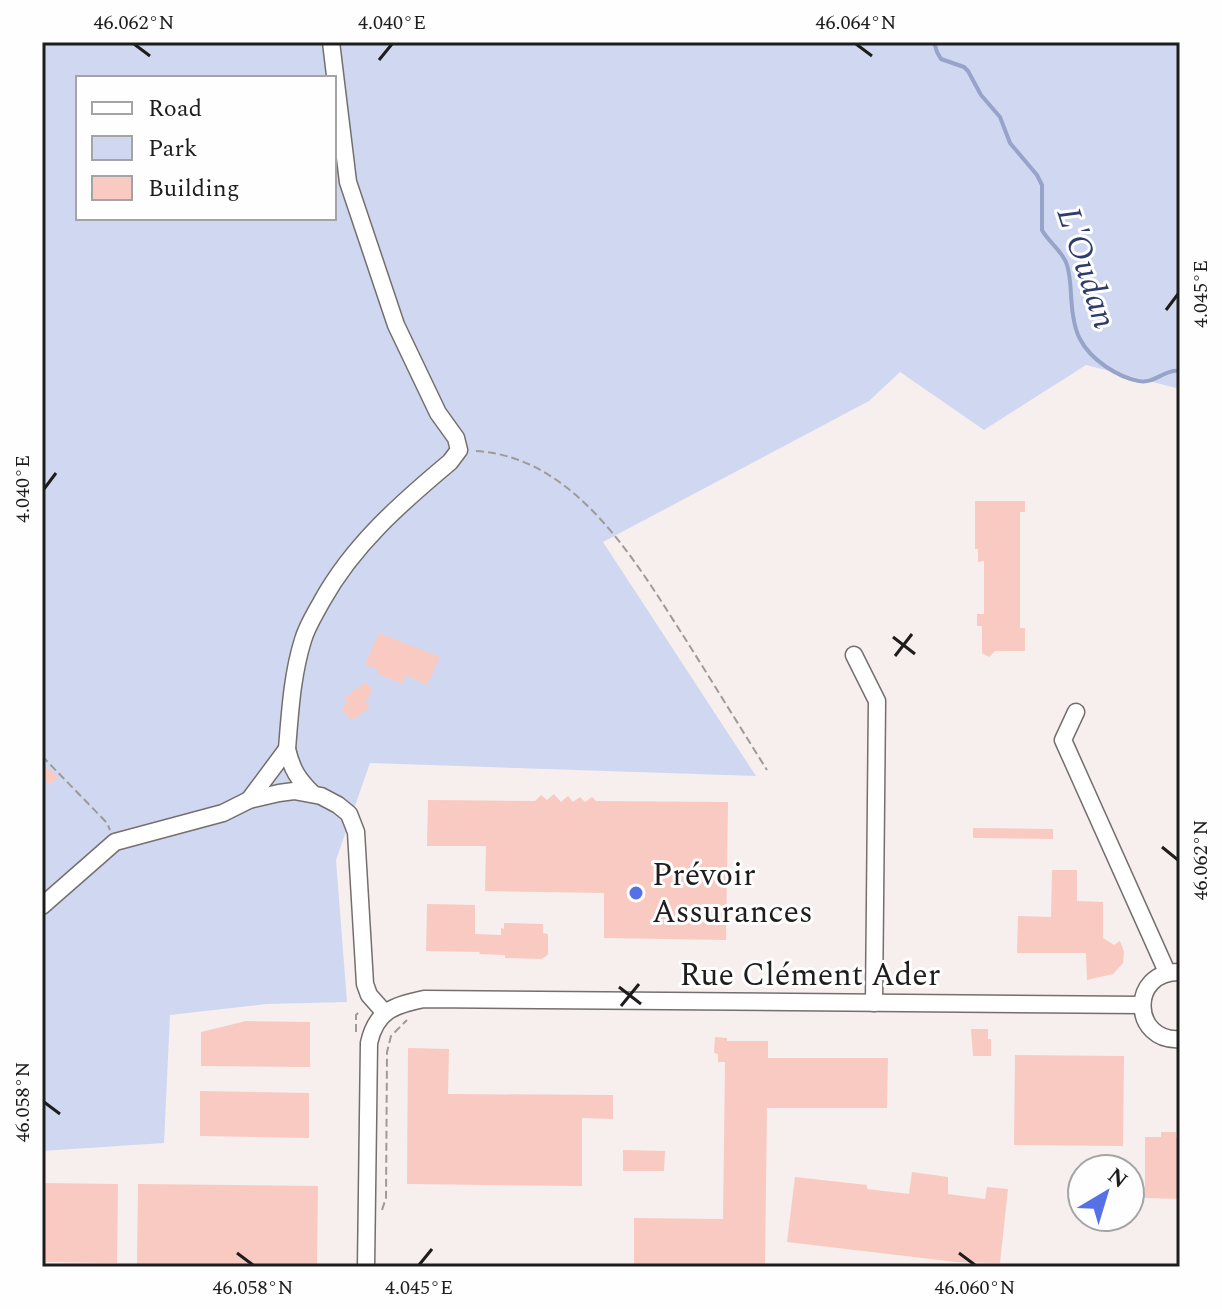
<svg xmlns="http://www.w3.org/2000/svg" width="1222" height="1309" viewBox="0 0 1222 1309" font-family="Spectral,serif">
	<rect width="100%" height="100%" fill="#f6efee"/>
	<path fill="#d0d8f1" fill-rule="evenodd" d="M42,42H1180V389L1086,365L984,430L900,372L869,401L603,542L756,776L370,763L336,860L347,1002L266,1004L170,1015L164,1143L42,1151ZM78,78H334V218H78Z"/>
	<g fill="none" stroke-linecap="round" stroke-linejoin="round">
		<path stroke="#97a3c8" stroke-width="4" d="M934,42L937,52L941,59L964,67L968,71L981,95L1000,117L1010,143L1037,175L1042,185V230C1049,243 1063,251 1067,265C1072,281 1070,298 1073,315C1074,322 1076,332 1080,339C1090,359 1117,377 1139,381C1155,384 1164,369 1180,371"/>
	</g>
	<g fill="#f9cac1">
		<polygon points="975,501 1025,501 1025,512 1020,512 1020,628 1025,628 1025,651 995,651 989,657 982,653 982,626 977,626 977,614 984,614 984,561 978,562 978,549 975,549"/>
		<polygon points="379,633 440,657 427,685 406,675 402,684 376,673 379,670 365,664"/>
		<polygon points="365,682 373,691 369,694 371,696 365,701 370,707 351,721 341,708 348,703 344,698"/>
		<polygon points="42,763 58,777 50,785 42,776"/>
		<polygon points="554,794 561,802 568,796 573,802 580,797 585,802 592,797 596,801 728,802 726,940 604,938 604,893 485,891 486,846 427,846 428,800 535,801 541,795 547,800"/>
		<polygon points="973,828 1053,829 1053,839 973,838"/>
		<polygon points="1052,870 1077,870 1077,901 1103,902 1103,938 1114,945 1120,941 1124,952 1123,963 1113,974 1087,980 1086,953 1017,953 1018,916 1051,917"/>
		<polygon points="427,904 475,905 475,934 501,935 501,928 504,929 504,923 543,924 543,933 548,934 548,954 545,957 541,959 505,958 505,955 479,954 480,952 426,951"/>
		<polygon points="246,1021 310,1022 310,1067 201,1066 201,1032"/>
		<polygon points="971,1029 988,1029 988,1039 991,1039 991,1056 973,1056"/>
		<polygon points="715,1037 727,1038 727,1041 768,1041 768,1058 888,1058 887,1108 767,1108 765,1267 634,1267 634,1218 723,1219 725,1062 718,1062 718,1054 714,1053"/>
		<polygon points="408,1048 449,1049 448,1094 613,1095 613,1119 582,1118 582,1186 407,1184"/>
		<polygon points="1015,1055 1124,1056 1123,1146 1014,1145"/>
		<polygon points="200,1091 309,1093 309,1138 200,1136"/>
		<polygon points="1161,1132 1176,1132 1176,1137 1180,1137 1180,1199 1145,1198 1145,1137 1161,1137"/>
		<polygon points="623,1150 665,1151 664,1171 623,1171"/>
		<polygon points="912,1172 948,1177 948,1194 985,1199 987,1187 1008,1189 1000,1263 956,1262 787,1242 795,1177 867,1185 867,1189 909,1194"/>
		<polygon points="42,1183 118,1184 117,1263 42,1262"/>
		<polygon points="138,1184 318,1186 317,1266 137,1264"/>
	</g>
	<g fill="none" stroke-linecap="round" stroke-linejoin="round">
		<g stroke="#746f6e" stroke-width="19">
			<g id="minor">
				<polyline points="854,655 877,701 874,1003"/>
				<polyline points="1076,712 1063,740 1167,972"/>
				<path d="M287,749C290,713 292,675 303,640C307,626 315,614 322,601C353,545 401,503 450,462L459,450L456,438L438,413L396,325L348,182L331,42"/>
				<path d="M249,800L287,749C292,770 298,779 313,794"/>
				<polyline points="42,906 115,842 223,813 249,800 279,793 294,791 321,796 338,805 349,814 356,832 365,984 369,995 385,1013"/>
				<path d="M1180,972C1128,971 1132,1043 1180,1039"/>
				<path d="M366,1267L369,1043C376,1011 394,1005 424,999L1142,1005"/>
			</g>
		</g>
		<g stroke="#9f9a99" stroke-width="2" stroke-dasharray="8 4" stroke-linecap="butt">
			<path d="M476,451C577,457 637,564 686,640C713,683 740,727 767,770"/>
			<polyline points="42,756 107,823 110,830"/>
			<polyline points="356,1032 356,1015 361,1010"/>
			<polyline points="382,1210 386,1198 387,1052 391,1036 407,1020"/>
		</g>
		<use href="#minor" stroke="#fff" stroke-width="16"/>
	</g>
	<path fill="none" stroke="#1e1c1c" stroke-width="3" d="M134,44L150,56M856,44L872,56M379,60L392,44M1166,310L1178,294M44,489L56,473M893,637L915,654M895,656L912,634M1162,847L1178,860M619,987L641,1004M621,1006L639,984M44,1102L60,1114M237,1253L253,1265M959,1253L975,1265M419,1265L432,1249"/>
	<circle fill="#5671e6" stroke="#fefefe" stroke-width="3" cx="636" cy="893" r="8"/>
	<g text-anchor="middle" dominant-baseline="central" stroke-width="6" stroke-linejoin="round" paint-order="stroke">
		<g font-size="32" fill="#1e1c1c" stroke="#fefefe" text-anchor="start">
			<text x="652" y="875">Prévoir<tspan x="652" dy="37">Assurances</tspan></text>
		</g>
		<g font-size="32" fill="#1e1c1c" stroke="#fefefe">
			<text x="810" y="975">Rue Clément Ader</text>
		</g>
		<g font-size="34" font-style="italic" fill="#2e3b6b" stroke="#fefefe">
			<text transform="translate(1086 268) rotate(72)">L'Oudan</text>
		</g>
	</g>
	<rect width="1222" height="1309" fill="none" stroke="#fefefe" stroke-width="88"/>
	<rect x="76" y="76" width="260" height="144" fill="#fefefe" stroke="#a4a4a4" stroke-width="2"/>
	<rect x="92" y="102" width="40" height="12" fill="#ffffff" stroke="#a4a4a4" stroke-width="2"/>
	<text x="148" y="116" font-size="24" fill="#1e1c1c">Road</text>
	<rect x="92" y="136" width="40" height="24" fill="#d0d8f1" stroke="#a4a4a4" stroke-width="2"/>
	<text x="148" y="156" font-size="24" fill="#1e1c1c">Park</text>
	<rect x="92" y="176" width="40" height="24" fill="#f9cac1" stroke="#a4a4a4" stroke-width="2"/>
	<text x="148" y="196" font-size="24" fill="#1e1c1c">Building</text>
	<g transform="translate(1106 1193) rotate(38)"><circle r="38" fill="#fefefe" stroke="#a4a4a4" stroke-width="2"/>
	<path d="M0-6L14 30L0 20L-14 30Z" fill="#5671e6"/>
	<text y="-12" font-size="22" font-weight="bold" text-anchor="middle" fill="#1e1c1c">N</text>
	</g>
	<rect x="44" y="44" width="1134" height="1221" fill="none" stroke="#1e1c1c" stroke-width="3"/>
	<g font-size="20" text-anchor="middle" fill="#1e1c1c">
		<text x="134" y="29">46.062°N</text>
		<text x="392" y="29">4.040°E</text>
		<text x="856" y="29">46.064°N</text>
		<text transform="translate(1200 294) rotate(-90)" y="7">4.045°E</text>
		<text transform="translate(22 489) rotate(-90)" y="7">4.040°E</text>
		<text transform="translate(1200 860) rotate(-90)" y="7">46.062°N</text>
		<text transform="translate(22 1102) rotate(-90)" y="7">46.058°N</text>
		<text x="253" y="1294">46.058°N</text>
		<text x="419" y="1294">4.045°E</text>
		<text x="975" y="1294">46.060°N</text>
	</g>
</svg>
